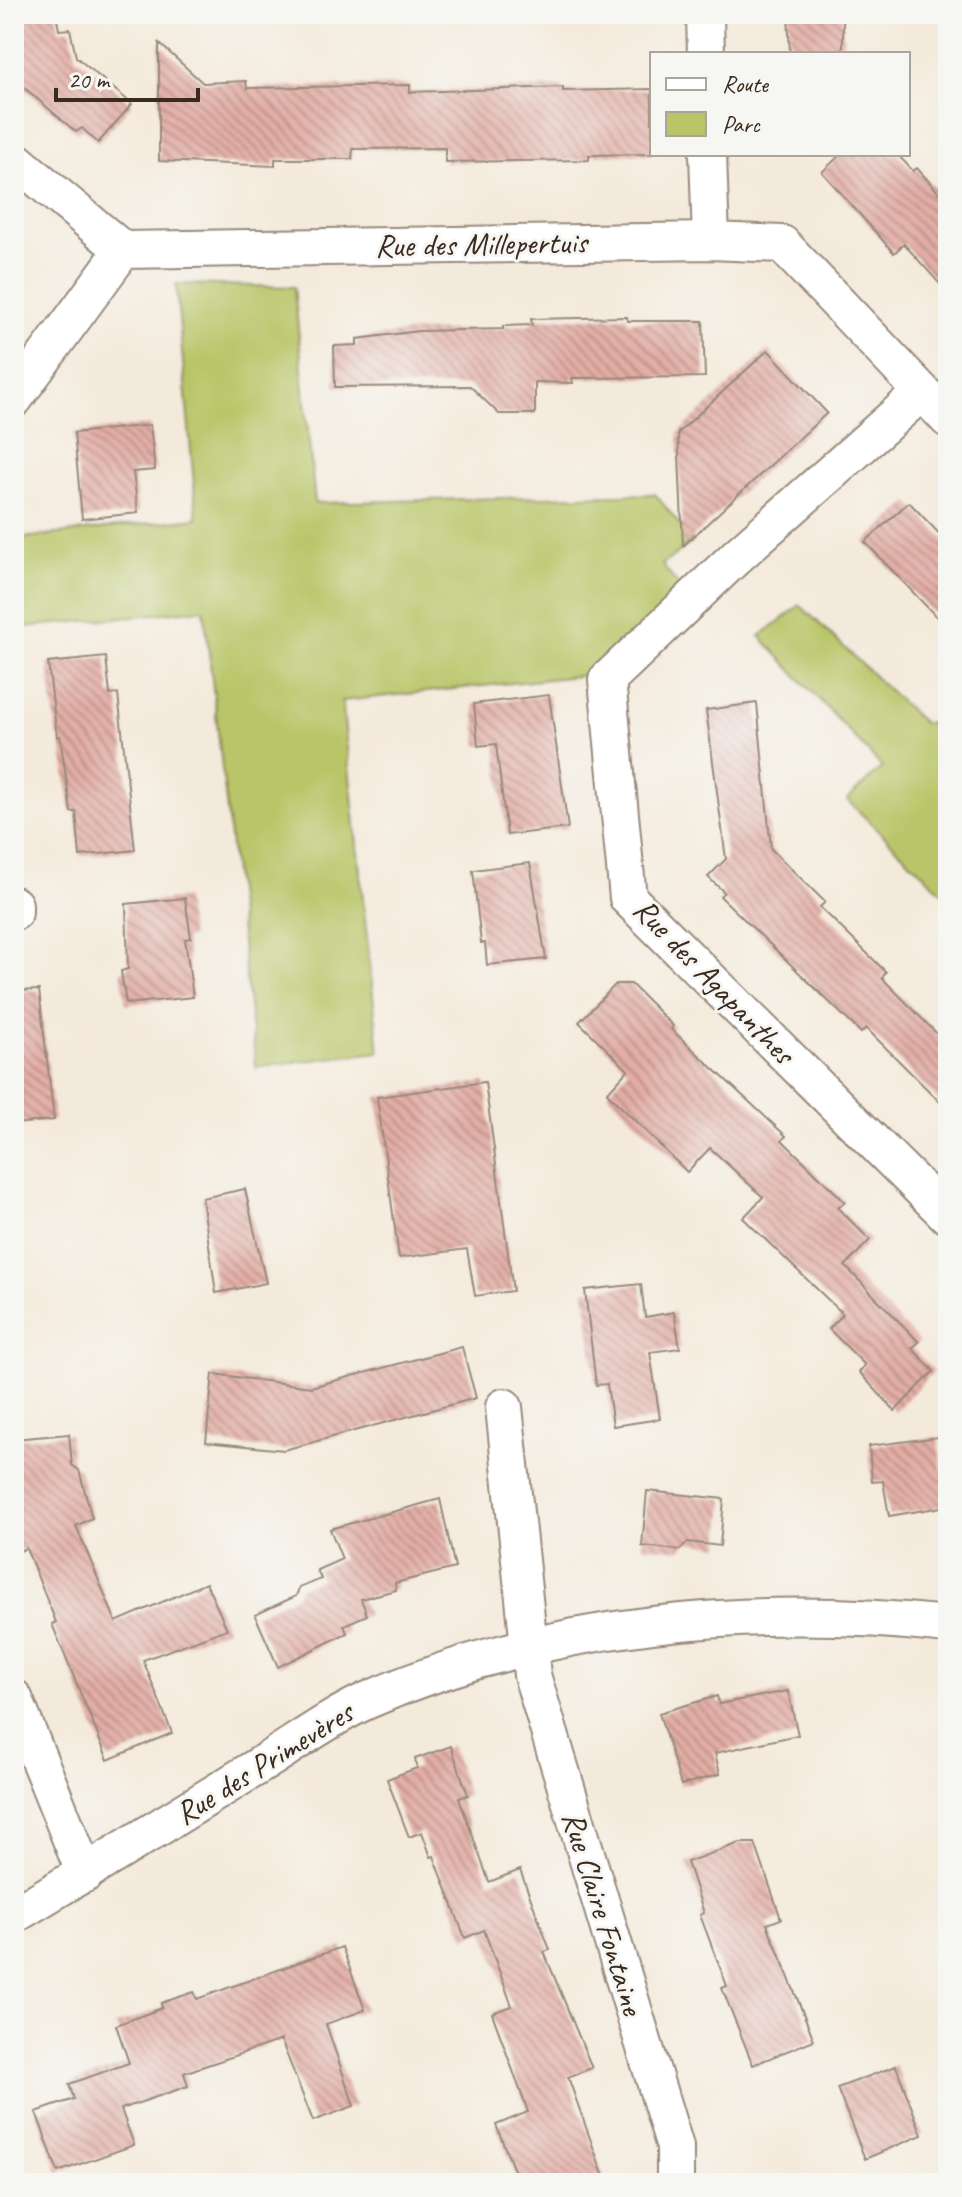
<svg xmlns="http://www.w3.org/2000/svg" width="962" height="2197" viewBox="0 0 962 2197" font-family="Caveat,sans-serif">
	<defs>
		<pattern id="building-back-hatch" width="6" height="6" patternUnits="userSpaceOnUse" patternTransform="scale(2)"><rect width="6" height="6" fill="#e2ada5"/><path d="M-1 5l2 2M0 0l6 6M5-1l2 2" fill="none" stroke="#b88d86"/></pattern>
	</defs>
	<rect width="100%" height="100%" fill="#f6f6f2"/>
	<filter id="ink" filterUnits="userSpaceOnUse"><feTurbulence type="fractalNoise" baseFrequency=".0125" numOctaves="2"/><feDisplacementMap in="SourceGraphic" scale="16" xChannelSelector="R" yChannelSelector="G"/><feConvolveMatrix kernelMatrix="1 2 1 2 8 2 1 2 1" color-interpolation-filters="sRGB"/></filter>
	<filter id="wash" filterUnits="userSpaceOnUse"><feTurbulence type="fractalNoise" baseFrequency=".006" numOctaves="4" result="noise"/><feDisplacementMap in="SourceGraphic" scale="32" xChannelSelector="R" yChannelSelector="G"/><feGaussianBlur stdDeviation="1.8" result="paint"/><feColorMatrix in="noise" values="0 0 0 0 0 0 0 0 0 0 0 0 0 0 0 0 0 1.4 0 .05"/><feComposite in="paint" operator="in"/></filter>
	<g filter="url(#wash)">
		<rect width="100%" height="100%" fill="#f4eadb"/>
		<g fill="#b9c567" stroke="#7a7842" stroke-width="2">
			<polygon points="176,284 294,287 315,503 655,494 693,541 662,565 682,590 587,675 342,701 379,1052 256,1067 204,609 16,628 14,539 197,518"/>
			<polygon points="800,605 923,723 948,723 948,898 847,800 882,767 760,636"/>
		</g>
		<g id="blocks">
			<g fill="url(#building-back-hatch)">
				<polygon points="14,14 56,14 59,30 70,29 76,57 132,104 98,143 82,128 76,132 14,79"/>
				<polygon points="788,14 843,14 843,54 790,54"/>
				<polygon points="159,43 203,83 246,81 247,88 410,85 410,92 563,87 563,91 652,89 652,154 589,155 589,160 445,162 445,148 353,149 352,159 275,159 275,166 159,161"/>
				<polygon points="841,154 897,154 913,171 917,168 948,203 948,293 904,244 894,253 822,172"/>
				<polygon points="627,317 628,321 703,321 705,377 572,378 573,383 535,382 535,414 499,414 470,386 335,387 334,346 357,345 357,339 419,331 503,329 503,326 532,325 531,319"/>
				<polygon points="768,350 827,413 683,546 678,433"/>
				<polygon points="150,425 155,470 133,472 138,513 82,519 74,433"/>
				<polygon points="909,502 948,543 948,629 865,542"/>
				<polygon points="106,657 110,695 118,694 135,850 80,856 76,812 71,812 60,736 57,737 48,663"/>
				<polygon points="549,695 568,828 507,835 496,744 478,746 474,704"/>
				<polygon points="757,703 771,849 825,902 820,907 886,972 882,978 948,1045 948,1110 866,1028 861,1033 816,989 720,896 724,892 708,877 726,859 706,710"/>
				<polygon points="530,863 546,959 487,965 485,943 481,943 473,870"/>
				<polygon points="185,898 191,938 185,939 193,997 126,1004 121,971 128,969 126,904"/>
				<polygon points="616,984 631,984 673,1026 671,1029 786,1136 782,1140 845,1202 838,1208 870,1240 845,1266 919,1342 912,1348 934,1371 895,1411 859,1372 865,1365 829,1329 843,1314 743,1218 763,1197 710,1148 687,1172 607,1093 628,1070 579,1022"/>
				<polygon points="39,990 54,1120 14,1124 14,991"/>
				<polygon points="485,1082 513,1291 475,1296 467,1249 399,1258 377,1097"/>
				<polygon points="245,1189 266,1283 216,1293 202,1198"/>
				<polygon points="641,1284 645,1317 674,1312 680,1348 650,1352 660,1419 613,1426 607,1384 596,1385 585,1290"/>
				<polygon points="462,1347 476,1398 284,1450 206,1442 213,1374 311,1387"/>
				<polygon points="69,1434 72,1465 79,1470 92,1518 76,1526 116,1622 206,1583 227,1629 143,1660 172,1733 108,1760 52,1624 56,1622 26,1548 14,1554 14,1439"/>
				<polygon points="938,1437 942,1471 948,1470 948,1506 889,1516 883,1481 872,1482 869,1446"/>
				<polygon points="647,1491 724,1499 720,1546 688,1542 680,1550 642,1546"/>
				<polygon points="440,1499 455,1568 395,1583 396,1590 361,1599 367,1615 344,1625 347,1633 278,1667 255,1615 296,1596 299,1588 321,1579 317,1570 342,1559 330,1529"/>
				<polygon points="788,1691 798,1735 715,1753 720,1774 681,1785 659,1713 717,1696 719,1704"/>
				<polygon points="451,1746 468,1795 459,1798 489,1882 520,1870 550,1950 544,1952 592,2068 568,2077 606,2183 519,2183 496,2125 528,2112 492,2013 512,2006 484,1930 465,1938 434,1856 431,1857 422,1832 409,1837 387,1779 417,1768 415,1759"/>
				<polygon points="740,1843 755,1843 781,1919 767,1924 814,2040 753,2065 722,1988 727,1986 700,1915 704,1913 687,1862"/>
				<polygon points="342,1947 365,2010 326,2024 354,2106 313,2121 281,2040 184,2073 188,2086 121,2109 134,2145 58,2172 36,2112 74,2099 69,2084 129,2063 116,2025 162,2008 161,2003 194,1992 197,1999"/>
				<polygon points="896,2066 922,2135 865,2159 837,2088"/>
			</g>
		</g>
	</g>
	<g filter="url(#ink)">
		<use href="#blocks" fill-opacity="0" stroke="#988a7c" stroke-width="2"/>
		<g fill="none" stroke-linecap="round" stroke-linejoin="round">
			<g stroke="#988a7c" stroke-width="40">
				<g id="street">
					<polyline points="705,14 706,54"/>
					<polyline points="708,154 711,241"/>
					<polyline points="14,159 123,250"/>
					<polyline points="922,392 737,556 607,680 628,898 948,1216"/>
					<polyline points="14,399 123,250 711,241 782,244 948,419"/>
					<polyline points="14,905 14,912"/>
					<polyline points="504,1407 532,1675 675,2147 675,2183"/>
					<polyline points="14,1698 85,1874"/>
					<path d="M14,1915C94,1868 173,1819 252,1770C289,1748 327,1719 366,1701C544,1622 755,1603 948,1625"/>
				</g>
			</g>
			<use href="#street" stroke="#fff" stroke-width="36"/>
		</g>
	</g>
	<g text-anchor="middle" dominant-baseline="central" stroke-width="6" stroke-linejoin="round" paint-order="stroke">
		<g font-size="32" fill="#3b2a1e" stroke="#f6f6f2">
			<text transform="translate(481 244) rotate(-1)">Rue des Millepertuis</text>
			<text transform="translate(714 981) rotate(46)">Rue des Agapanthes</text>
			<text transform="translate(264 1763) rotate(-32)">Rue des Primevères</text>
			<text transform="translate(603 1913) rotate(73)">Rue Claire Fontaine</text>
		</g>
	</g>
	<rect width="962" height="2197" fill="none" stroke="#f6f6f2" stroke-width="48"/>
	<rect x="650" y="52" width="260" height="104" fill="#f6f6f2" stroke="#aba49d" stroke-width="2"/>
	<rect x="666" y="78" width="40" height="12" fill="#ffffff" stroke="#aba49d" stroke-width="2"/>
	<text x="722" y="92" font-size="24" fill="#3b2a1e">Route</text>
	<rect x="666" y="112" width="40" height="24" fill="#b9c567" stroke="#aba49d" stroke-width="2"/>
	<text x="722" y="132" font-size="24" fill="#3b2a1e">Parc</text>
	<path d="M56 88v12h142v-12" fill="none" stroke="#3b2a1e" stroke-width="4"/>
	<text x="68" y="88" font-size="24" fill="#3b2a1e" stroke="#f6f6f2" stroke-width="6" paint-order="stroke">20 m</text>
</svg>
